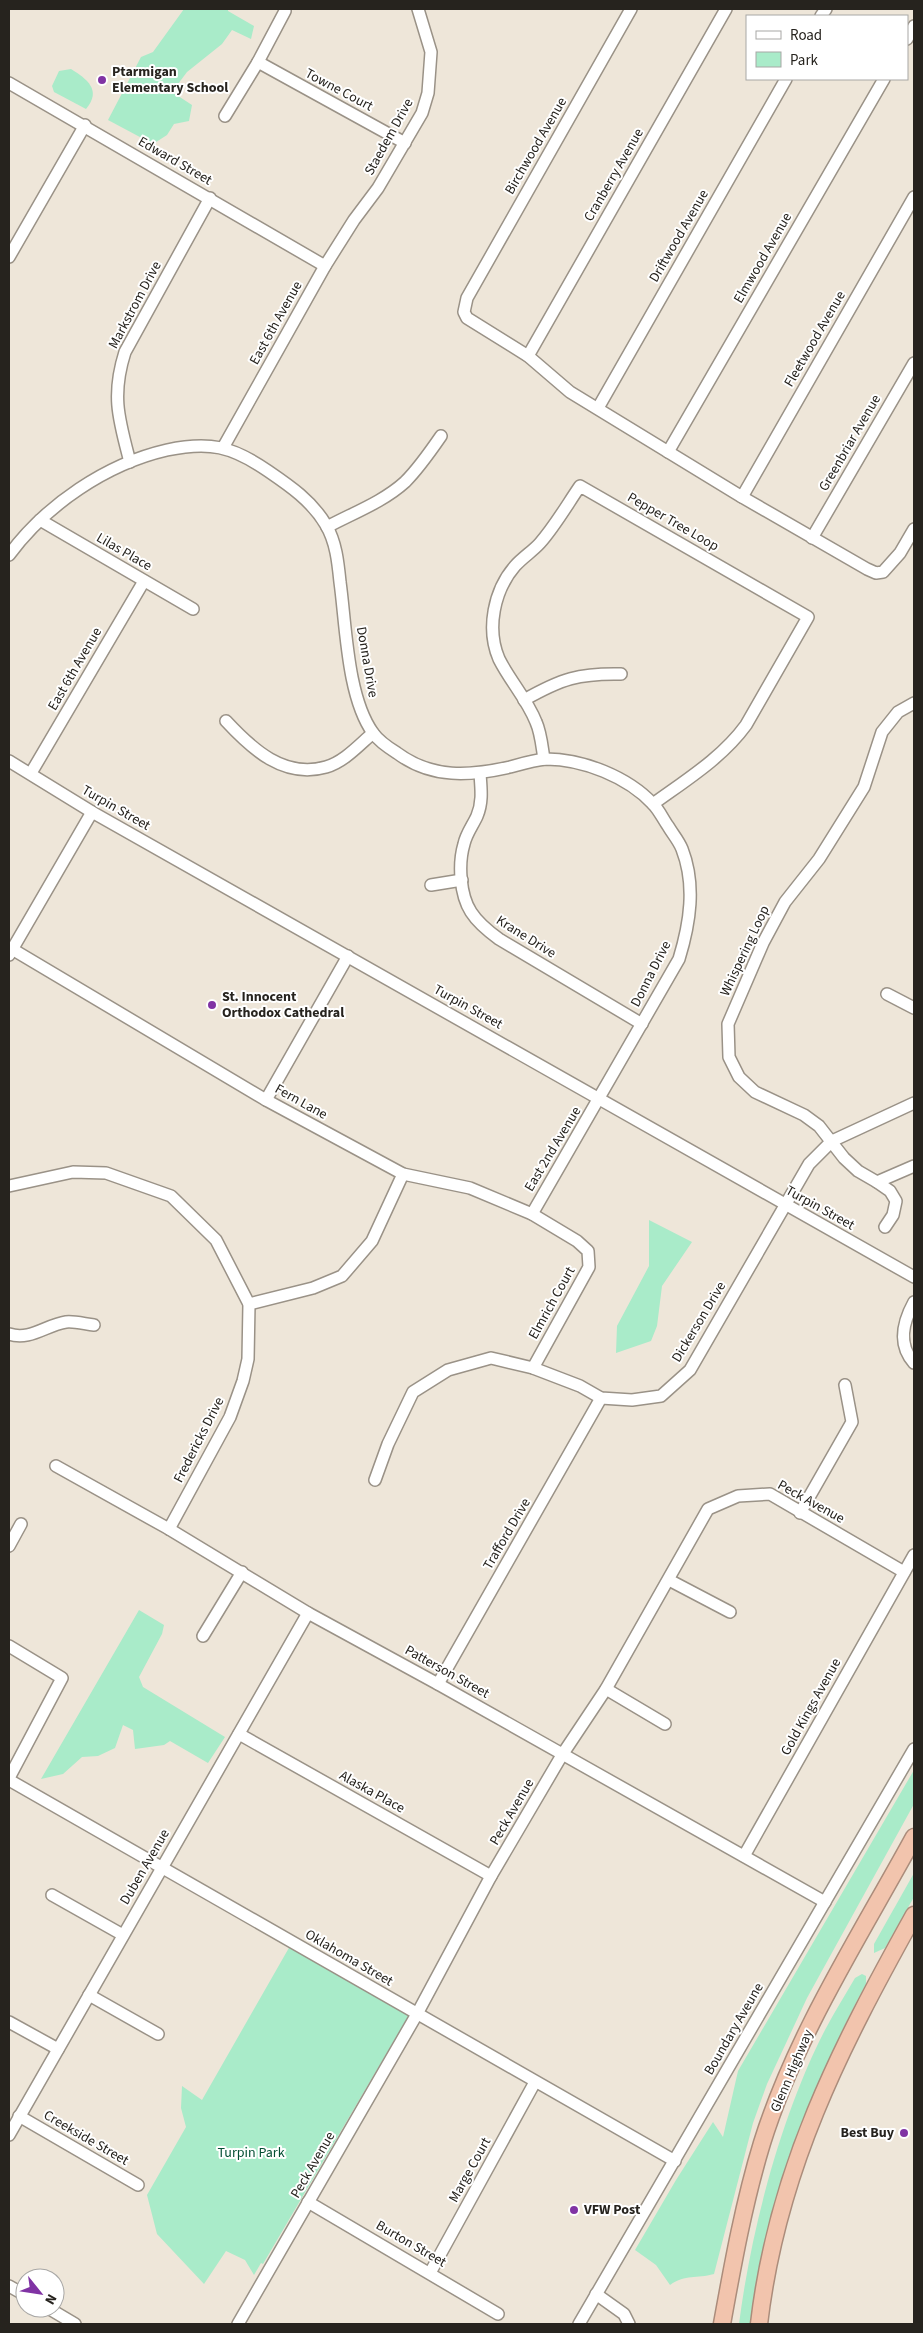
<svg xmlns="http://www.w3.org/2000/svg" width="923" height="2333" viewBox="0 0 923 2333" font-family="'Source Sans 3',sans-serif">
	<rect width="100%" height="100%" fill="#eee6d9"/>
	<g fill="#a9ebc9">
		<polygon points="184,9 228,9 228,11 254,26 251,39 232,30 222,44 187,72 172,92 192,105 189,121 174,124 167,135 153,144 108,120 141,57 153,52"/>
		<path d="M71,69C87,79 102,90 86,109L54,92L52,86L59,71Z"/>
		<polygon points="649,1220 692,1242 662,1286 657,1326 651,1341 616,1353 617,1326 649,1266"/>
		<polygon points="139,1610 164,1625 162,1634 139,1677 143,1687 225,1737 208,1763 170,1741 164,1745 135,1749 133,1730 123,1725 115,1748 98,1756 82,1757 63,1774 41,1779"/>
		<path d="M914,1770V1804L807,1998L767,2084L753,2123L714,2274C696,2279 686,2274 670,2285L656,2265L635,2250L676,2180L713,2122L723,2137L738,2071Z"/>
		<polygon points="914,1873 914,1897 885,1948 874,1953 874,1944"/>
		<polygon points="290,1946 409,2015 263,2264 261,2263 254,2275 245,2260 226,2251 204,2284 157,2234 147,2195 186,2127 181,2108 182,2086 202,2100"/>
		<path d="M862,1974L866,1976V1984C825,2059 799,2131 777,2213C766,2250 756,2286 752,2324H739C751,2230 781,2115 825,2030C834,2013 845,1995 855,1978Z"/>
	</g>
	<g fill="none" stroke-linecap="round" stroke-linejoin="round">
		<g stroke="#9a9287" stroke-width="14">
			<g id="minor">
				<polyline points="631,9 467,298 464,312 467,318 528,356 570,392 742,497 867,569 876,573 883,572 900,553 914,529"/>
				<polyline points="821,16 826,9"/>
				<polyline points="907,39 914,26"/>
				<polyline points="258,62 405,143"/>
				<polyline points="9,83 325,266"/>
				<polyline points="225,116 258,62 285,11"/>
				<polyline points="9,257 85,125"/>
				<polyline points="528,356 726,9"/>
				<polyline points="598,408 786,79"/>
				<polyline points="224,446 325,266 354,220 378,188 422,113 428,93 431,52 418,9"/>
				<polyline points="668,452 884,79"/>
				<path d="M130,462C119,420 111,396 125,352L210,198"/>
				<polyline points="742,497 914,197"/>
				<polyline points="40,520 193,609"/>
				<path d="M327,527C353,513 383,502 405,482C419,468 430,452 441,436"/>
				<polyline points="812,538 914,363"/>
				<path d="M9,555C46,505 106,464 167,450C209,441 232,446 268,471C290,486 312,501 326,525C336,542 338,562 340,582C346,625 347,697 373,733C378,740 389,748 397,753C432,779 470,776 510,767C521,764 534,760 546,759C583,759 628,777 653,804C659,810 663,819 668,826C672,833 679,841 682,849C696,885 690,923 679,959L532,1214"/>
				<path d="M524,700C561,679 579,673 621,674"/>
				<polyline points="914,703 898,712 882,732 864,787 819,859 785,902 763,943 728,1024 729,1057 739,1077 755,1092 804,1115 819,1126 844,1158 858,1171 877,1182 914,1166"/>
				<path d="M226,721C252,749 284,779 326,767C344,762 359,745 373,733"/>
				<path d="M544,759C542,747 541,733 536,722C527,699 510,681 499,659C486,629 494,590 515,566C523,557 533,551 540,543C555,526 567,505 580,486L808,617L746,725C722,758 686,780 653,804"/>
				<polyline points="9,761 92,812 914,1277"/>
				<polyline points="31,773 144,581"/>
				<path d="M480,774C481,788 483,802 477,816C473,825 466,834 464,844C458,864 460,895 471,912C478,923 488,931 499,939L642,1024"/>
				<polyline points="431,885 462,880"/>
				<polyline points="12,949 266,1100 403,1174 470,1188 532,1214 577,1241 588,1251 589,1267 533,1368"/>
				<polyline points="9,955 92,812"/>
				<polyline points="887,994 914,1008"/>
				<polyline points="266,1100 348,956"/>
				<polyline points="877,1182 890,1191 896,1201 893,1215 885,1227"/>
				<polyline points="9,1186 73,1172 106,1173 171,1196 216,1240 249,1304 248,1359 243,1381 230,1417 169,1529"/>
				<path d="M914,1302C903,1322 897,1344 914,1363"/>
				<polyline points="249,1304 313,1288 342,1276 372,1241 403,1174"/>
				<path d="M9,1334C30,1341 46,1325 66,1322C74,1321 85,1324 94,1325"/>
				<polyline points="56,1466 169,1529 308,1613 438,1684 825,1902"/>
				<polyline points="375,1480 388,1444 413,1392 448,1370 491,1358 533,1368 580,1386 601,1398 632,1400 661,1396 690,1370 809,1164 832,1141 914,1103"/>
				<polyline points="800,1513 852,1422 845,1385"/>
				<polyline points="9,1546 21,1524"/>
				<polyline points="669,1580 730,1612"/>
				<polyline points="203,1636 242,1572"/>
				<polyline points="9,1646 62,1678 9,1778"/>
				<polyline points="438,1684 601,1398"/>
				<polyline points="606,1689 665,1724"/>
				<polyline points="239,1734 491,1876"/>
				<polyline points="9,1780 675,2161"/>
				<polyline points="744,1856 914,1555"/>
				<polyline points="52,1895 123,1935"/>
				<polyline points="89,1995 158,2034"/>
				<polyline points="9,2022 58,2049"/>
				<polyline points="19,2116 138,2185"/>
				<polyline points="9,2135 308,1613"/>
				<polyline points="308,2202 498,2314"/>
				<polyline points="430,2273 535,2082"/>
				<polyline points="9,2286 25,2295"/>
				<polyline points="596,2294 624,2314 629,2324"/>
				<polyline points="48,2308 75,2324"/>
				<polyline points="238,2324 417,2014 491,1876 562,1755 606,1689 708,1509 738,1496 770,1494 904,1572"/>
				<polyline points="579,2324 914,1749"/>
			</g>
		</g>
		<g stroke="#ab8c7b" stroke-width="19">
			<g id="highway">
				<path d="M722,2324C733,2263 744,2202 762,2143C796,2034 860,1936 914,1837"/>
				<path d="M759,2324C777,2170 840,2048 914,1915"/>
			</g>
		</g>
		<use href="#minor" stroke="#fff" stroke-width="11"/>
		<use href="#highway" stroke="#f2c4ad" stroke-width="16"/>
	</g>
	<g fill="#8033a4" stroke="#fff" stroke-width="2">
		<circle cx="102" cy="80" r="5"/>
		<circle cx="212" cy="1005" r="5"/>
		<circle cx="904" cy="2133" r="5"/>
		<circle cx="574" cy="2210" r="5"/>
	</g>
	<g text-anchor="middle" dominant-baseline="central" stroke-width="4" stroke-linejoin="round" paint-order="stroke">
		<g font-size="14" font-weight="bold" fill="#26231e" stroke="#fff" text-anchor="start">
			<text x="112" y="72">Ptarmigan<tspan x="112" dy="16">Elementary School</tspan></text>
			<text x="222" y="997">St. Innocent<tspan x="222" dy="16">Orthodox Cathedral</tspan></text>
			<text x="894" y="2133" text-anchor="end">Best Buy</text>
			<text x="584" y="2210">VFW Post</text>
		</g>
		<g font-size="14" fill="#26231e" stroke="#fff">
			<text transform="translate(339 90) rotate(28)">Towne Court</text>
			<text transform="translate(389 137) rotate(-61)">Staedem Drive</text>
			<text transform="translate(536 146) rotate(-60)">Birchwood Avenue</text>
			<text transform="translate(175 161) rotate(30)">Edward Street</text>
			<text transform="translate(614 175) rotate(-60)">Cranberry Avenue</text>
			<text transform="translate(679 236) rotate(-60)">Driftwood Avenue</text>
			<text transform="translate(763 258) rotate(-60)">Elmwood Avenue</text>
			<text transform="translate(135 305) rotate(-62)">Markstrom Drive</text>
			<text transform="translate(276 323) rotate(-61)">East 6th Avenue</text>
			<text transform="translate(815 339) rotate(-60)">Fleetwood Avenue</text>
			<text transform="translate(850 443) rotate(-60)">Greenbriar Avenue</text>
			<text transform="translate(673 522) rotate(30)">Pepper Tree Loop</text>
			<text transform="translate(124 552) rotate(30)">Lilas Place</text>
			<text transform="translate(367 662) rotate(80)">Donna Drive</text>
			<text transform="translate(75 669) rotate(-60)">East 6th Avenue</text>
			<text transform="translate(116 808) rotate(30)">Turpin Street</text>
			<text transform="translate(526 937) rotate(32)">Krane Drive</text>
			<text transform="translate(745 951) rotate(-65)">Whispering Loop</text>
			<text transform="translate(651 974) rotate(-63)">Donna Drive</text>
			<text transform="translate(468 1007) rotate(29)">Turpin Street</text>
			<text transform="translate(301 1102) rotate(29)">Fern Lane</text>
			<text transform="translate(553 1149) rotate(-59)">East 2nd Avenue</text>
			<text transform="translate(820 1208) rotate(29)">Turpin Street</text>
			<text transform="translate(552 1303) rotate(-61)">Elmrich Court</text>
			<text transform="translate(699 1322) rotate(-59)">Dickerson Drive</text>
			<text transform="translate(199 1440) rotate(-63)">Fredericks Drive</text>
			<text transform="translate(811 1502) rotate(29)">Peck Avenue</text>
			<text transform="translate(507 1534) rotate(-60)">Trafford Drive</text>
			<text transform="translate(447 1672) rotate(29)">Patterson Street</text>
			<text transform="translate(811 1707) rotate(-61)">Gold Kings Avenue</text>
			<text transform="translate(372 1792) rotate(29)">Alaska Place</text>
			<text transform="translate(512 1812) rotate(-60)">Peck Avenue</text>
			<text transform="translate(145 1867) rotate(-60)">Duben Avenue</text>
			<text transform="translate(349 1958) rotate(30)">Oklahoma Street</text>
			<text transform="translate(734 2029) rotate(-60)">Boundary Aveune</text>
			<text transform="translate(792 2071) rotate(-67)">Glenn Highway</text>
			<text transform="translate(86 2138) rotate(30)">Creekside Street</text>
			<text transform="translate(313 2165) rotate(-60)">Peck Avenue</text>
			<text transform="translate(470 2170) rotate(-61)">Marge Court</text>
			<text transform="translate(411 2244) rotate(30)">Burton Street</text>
		</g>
		<g font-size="14" fill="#034e33" stroke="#fff">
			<text x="251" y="2153">Turpin Park</text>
		</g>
	</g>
	<rect width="923" height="2333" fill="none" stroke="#26231e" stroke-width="20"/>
	<rect x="746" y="15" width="162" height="65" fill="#ffffff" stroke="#a8a7a5"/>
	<rect x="756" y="31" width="25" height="8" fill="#ffffff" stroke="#a8a7a5"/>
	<text x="790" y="40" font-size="15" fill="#26231e">Road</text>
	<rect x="756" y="52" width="25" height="15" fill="#a9ebc9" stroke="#a8a7a5"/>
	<text x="790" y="65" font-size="15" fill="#26231e">Park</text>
	<g transform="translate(40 2293) rotate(120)"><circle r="24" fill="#ffffff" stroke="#a8a7a5"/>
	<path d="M0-4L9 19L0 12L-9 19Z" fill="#8033a4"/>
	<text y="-8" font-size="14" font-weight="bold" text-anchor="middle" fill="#26231e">N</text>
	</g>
</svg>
